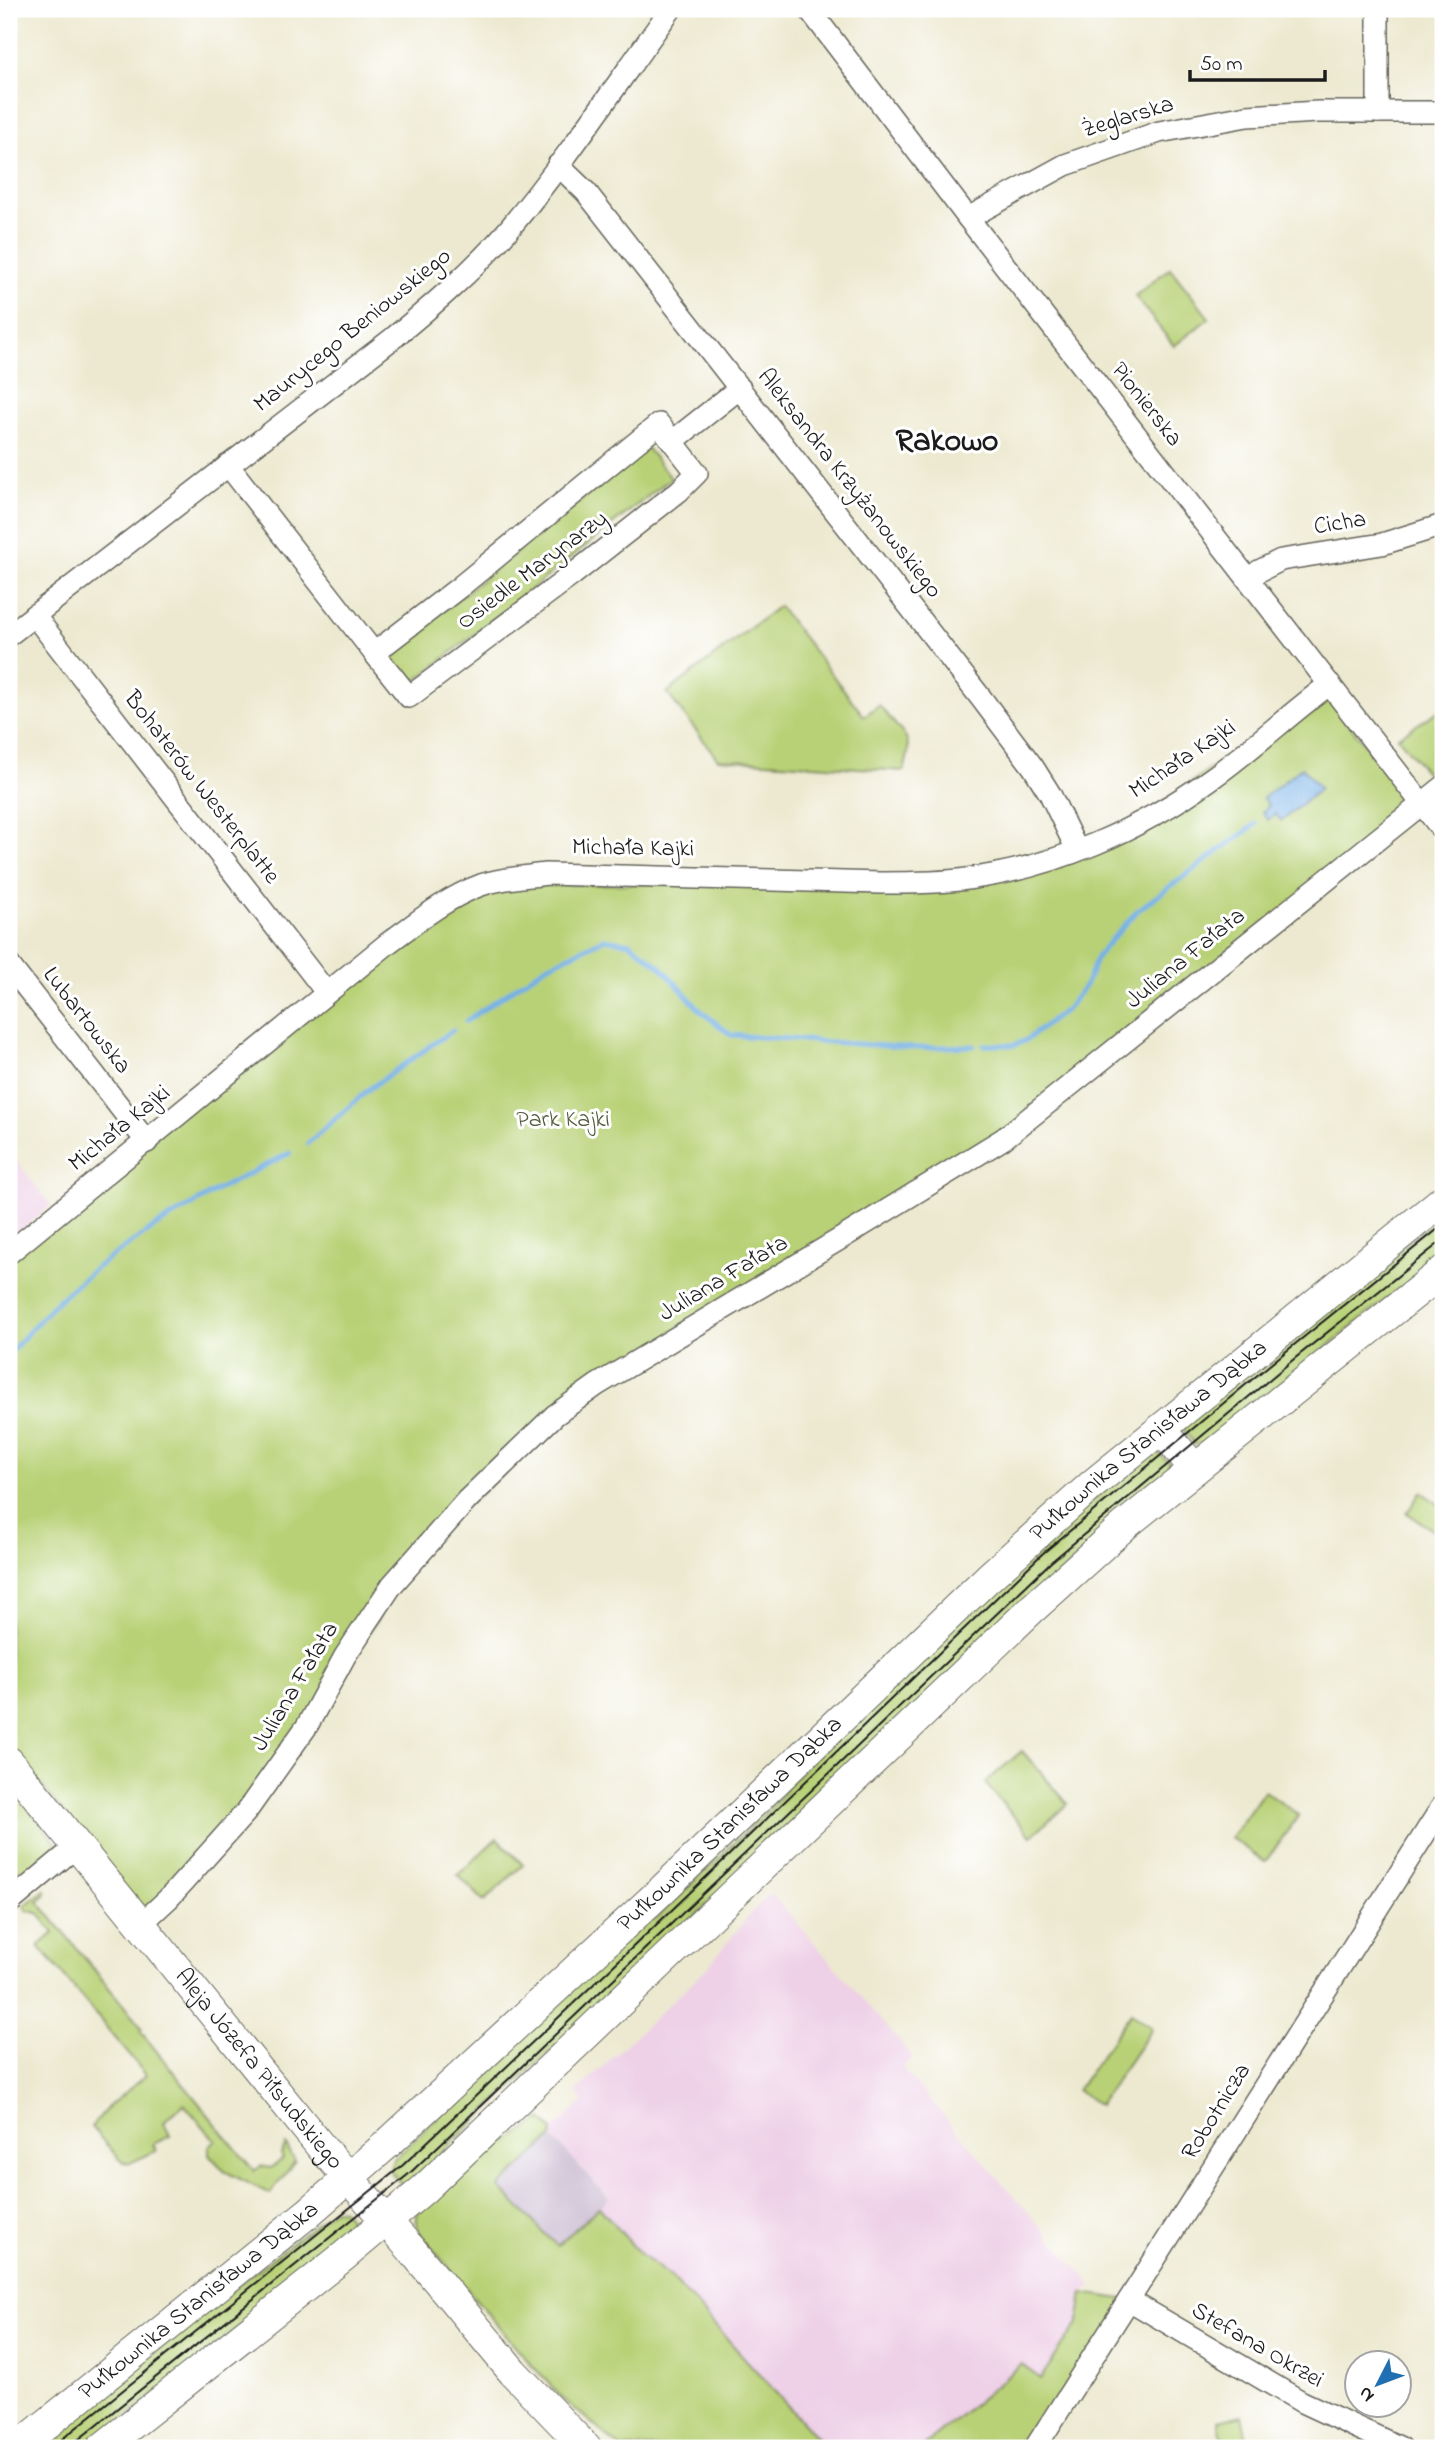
<svg xmlns="http://www.w3.org/2000/svg" width="1452" height="2457" viewBox="0 0 1452 2457" font-family="'Indie Flower',sans-serif">
	<rect width="100%" height="100%" fill="#fff"/>
	<filter id="ink" filterUnits="userSpaceOnUse"><feTurbulence type="fractalNoise" baseFrequency=".0143" numOctaves="2"/><feDisplacementMap in="SourceGraphic" scale="14" xChannelSelector="R" yChannelSelector="G"/><feConvolveMatrix kernelMatrix="1 2 1 2 8 2 1 2 1" color-interpolation-filters="sRGB"/></filter>
	<filter id="wash" filterUnits="userSpaceOnUse"><feTurbulence type="fractalNoise" baseFrequency=".00686" numOctaves="4" result="noise"/><feDisplacementMap in="SourceGraphic" scale="28" xChannelSelector="R" yChannelSelector="G"/><feGaussianBlur stdDeviation="1.57" result="paint"/><feColorMatrix in="noise" values="0 0 0 0 0 0 0 0 0 0 0 0 0 0 0 0 0 1.4 0 .05"/><feComposite in="paint" operator="in"/></filter>
	<g filter="url(#wash)">
		<rect width="100%" height="100%" fill="#ede9d0"/>
		<g fill="#eed0e7">
			<polygon points="9,1152 51,1205 9,1241"/>
			<polygon points="771,1893 913,2057 902,2068 1092,2285 1083,2293 1078,2323 1040,2379 1021,2364 921,2448 826,2448 672,2277 642,2256 599,2207 609,2197 552,2137 553,2130 584,2101 576,2092 707,1968 751,1913"/>
		</g>
		<polygon fill="#ccbed3" points="552,2137 609,2198 557,2247 498,2187"/>
		<g fill="#b8d176" stroke="#6a7649" stroke-width="2">
			<polygon points="1170,268 1209,318 1174,346 1135,296"/>
			<polygon points="647,448 671,478 417,680 404,678 391,662 396,648"/>
			<path d="M779,606L864,716L879,705L905,736C911,747 907,759 904,771L718,759L667,693Z"/>
			<polygon points="1323,690 1415,810 1003,1139 597,1385 428,1542 307,1726 149,1917 9,1746 9,1253 326,992 483,885 928,882 1118,833"/>
			<polygon points="1443,708 1443,780 1436,785 1398,737"/>
			<polygon points="1443,1213 1443,1254 1215,1437 1207,1443 1195,1445 1184,1431 1185,1424"/>
			<polygon points="1156,1450 1172,1465 1171,1470 406,2186 402,2185 390,2171 393,2160 644,1919 657,1918 770,1808 808,1763 1035,1547"/>
			<polygon points="1421,1492 1443,1507 1443,1537 1407,1513"/>
			<polygon points="1022,1751 1068,1804 1031,1836 985,1783"/>
			<polygon points="9,1784 66,1855 30,1885 10,1862 9,1863"/>
			<polygon points="1264,1791 1299,1815 1265,1862 1231,1838"/>
			<polygon points="497,1838 523,1865 484,1901 458,1875"/>
			<polygon points="45,1890 46,1894 38,1901 142,2028 140,2031 254,2171 261,2166 271,2168 283,2159 281,2154 286,2145 295,2161 270,2194 224,2171 209,2154 209,2147 216,2141 184,2104 164,2122 170,2136 153,2144 156,2151 128,2164 120,2160 91,2127 109,2106 146,2075 39,1946 54,1933 38,1913 28,1911 24,1906"/>
			<polygon points="1131,2013 1152,2028 1099,2105 1077,2090"/>
			<path d="M542,2119L553,2130L552,2137L499,2187L557,2246L599,2207L642,2256L671,2277L826,2448H621L561,2397L530,2363L420,2234C416,2225 415,2218 419,2210L451,2176L504,2137L508,2141Z"/>
			<polygon points="334,2209 343,2210 354,2224 354,2230 191,2366 87,2448 34,2448"/>
			<polygon points="1083,2293 1129,2300 1035,2448 921,2448 1022,2364 1040,2379 1078,2323"/>
			<polygon points="1242,2415 1249,2448 1225,2448 1218,2421"/>
		</g>
		<polygon fill="#75b0e6" stroke="#486681" stroke-width="2" points="1302,767 1320,789 1281,821 1275,814 1268,820 1262,812 1269,806 1263,798"/>
		<g fill="none" stroke-linecap="round" stroke-linejoin="round">
			<g stroke="#75b0e6" stroke-width="5">
				<polyline points="466,1021 545,967 604,939 630,943 660,966 701,1011 731,1035 913,1048 974,1046"/>
				<polyline points="984,1045 1015,1045 1026,1040 1067,1009 1086,984 1098,955 1138,910 1256,824"/>
				<polyline points="308,1143 369,1089 453,1030"/>
				<polyline points="9,1354 53,1305 94,1269 153,1228 219,1189 290,1153"/>
			</g>
		</g>
	</g>
	<g filter="url(#ink)">
		<g fill="none" stroke-linecap="round" stroke-linejoin="round">
			<g stroke="#65645b" stroke-width="24">
				<g id="street">
					<polyline points="809,9 968,218 1443,831"/>
					<polyline points="1378,9 1378,112"/>
					<polyline points="558,165 586,192 981,698 1033,767 1050,794 1077,850"/>
					<polyline points="968,218 1065,165 1159,132 1247,116 1318,112 1443,112"/>
					<polygon points="659,424 697,473 679,491 571,576 409,697 374,653 461,586"/>
					<polyline points="673,441 740,388"/>
					<polyline points="228,465 374,653"/>
					<polyline points="1248,580 1259,571 1281,560 1382,544 1443,525"/>
					<polyline points="34,615 326,992"/>
					<path d="M9,635L392,339C433,305 474,270 509,229C567,159 618,82 671,9"/>
					<polyline points="9,965 147,1142"/>
					<path d="M9,1253L387,944C417,922 446,898 481,885C502,878 524,877 546,874L881,883C910,883 938,883 967,879C1054,868 1142,829 1212,778C1253,749 1289,714 1330,684"/>
					<polyline points="9,1903 77,1846"/>
					<polyline points="141,1924 169,1898 246,1812 307,1726 345,1656 392,1585 467,1500 555,1415 597,1385 850,1233 1003,1139 1443,787"/>
					<polyline points="1129,2300 1302,2402 1401,2448"/>
					<polyline points="1035,2448 1443,1805"/>
				</g>
			</g>
			<g stroke="#65645b" stroke-width="32">
				<g id="secondary">
					<polyline points="1161,1429 1195,1469"/>
					<path id="s1" d="M9,1762L322,2148L412,2250L513,2372L586,2448"/>
					<path id="s2" d="M17,2448L308,2213L385,2146L661,1891L988,1578L1093,1484L1443,1200"/>
					<polyline points="102,2448 344,2256 424,2189 1033,1608 1125,1525 1443,1271"/>
				</g>
			</g>
			<use href="#street" stroke="#fff" stroke-width="21"/>
			<use href="#secondary" stroke="#fff" stroke-width="30"/>
			<g stroke="#1c1c1c" stroke-width="2">
				<polyline points="51,2448 403,2165 675,1907 1042,1554 1284,1353 1443,1225"/>
				<polyline points="68,2448 410,2173 1051,1562 1294,1359 1443,1240"/>
			</g>
		</g>
	</g>
	<g text-anchor="middle" dominant-baseline="central" stroke-width="6" stroke-linejoin="round" paint-order="stroke">
		<g font-size="24" fill="#1c1c1c" stroke="#fff">
			<text transform="translate(1128 118) rotate(-17)">Żeglarska</text>
			<text transform="translate(353 331) rotate(-39)">Maurycego Beniowskiego</text>
			<text transform="translate(1146 405) rotate(52)">Pionierska</text>
			<text transform="translate(849 484) rotate(52)">Aleksandra Krzyżanowskiego</text>
			<text transform="translate(1340 524) rotate(-9)">Cicha</text>
			<text transform="translate(533 571) rotate(-37)">Osiedle Marynarzy</text>
			<text transform="translate(1183 760) rotate(-34)">Michała Kajki</text>
			<text transform="translate(201 788) rotate(52)">Bohaterów Westerplatte</text>
			<text transform="translate(633 849) rotate(1)">Michała Kajki</text>
			<text transform="translate(1186 959) rotate(-39)">Juliana Fałata</text>
			<text transform="translate(86 1021) rotate(52)">Lubartowska</text>
			<text transform="translate(120 1129) rotate(-39)">Michała Kajki</text>
			<text transform="translate(724 1279) rotate(-31)">Juliana Fałata</text>
			<text stroke="none"><textPath href="#s2" startOffset="1516">Pułkownika Stanisława Dąbka</textPath></text>
			<text transform="translate(296 1687) rotate(-59)">Juliana Fałata</text>
			<text stroke="none"><textPath href="#s2" startOffset="948">Pułkownika Stanisława Dąbka</textPath></text>
			<text stroke="none"><textPath href="#s1" startOffset="396">Aleja Józefa Piłsudskiego</textPath></text>
			<text transform="translate(1217 2112) rotate(-58)">Robotnicza</text>
			<text stroke="none"><textPath href="#s2" startOffset="234">Pułkownika Stanisława Dąbka</textPath></text>
			<text transform="translate(1257 2346) rotate(30)">Stefana Okrzei</text>
		</g>
		<g font-size="24" fill="#535b3c" stroke="#fff">
			<text x="563" y="1120">Park Kajki</text>
		</g>
		<g font-size="32" font-weight="bold" fill="#1c1c1c" stroke="#fff">
			<text x="947" y="442">Rakowo</text>
		</g>
	</g>
	<rect width="1452" height="2457" fill="none" stroke="#fff" stroke-width="35"/>
	<g transform="translate(1378 2384) rotate(228)"><circle r="33" fill="#ffffff" stroke="#a4a4a4" stroke-width="2"/>
	<path d="M0-5L12 26L0 18L-12 26Z" fill="#1f6fb2"/>
	<text y="-10" font-size="19" font-weight="bold" text-anchor="middle" fill="#1c1c1c">N</text>
	</g>
	<path d="M1190 70v10h135v-10" fill="none" stroke="#1c1c1c" stroke-width="3.5"/>
	<text x="1200" y="70" font-size="21" fill="#1c1c1c" stroke="#ffffff" stroke-width="5" paint-order="stroke">50 m</text>
</svg>
